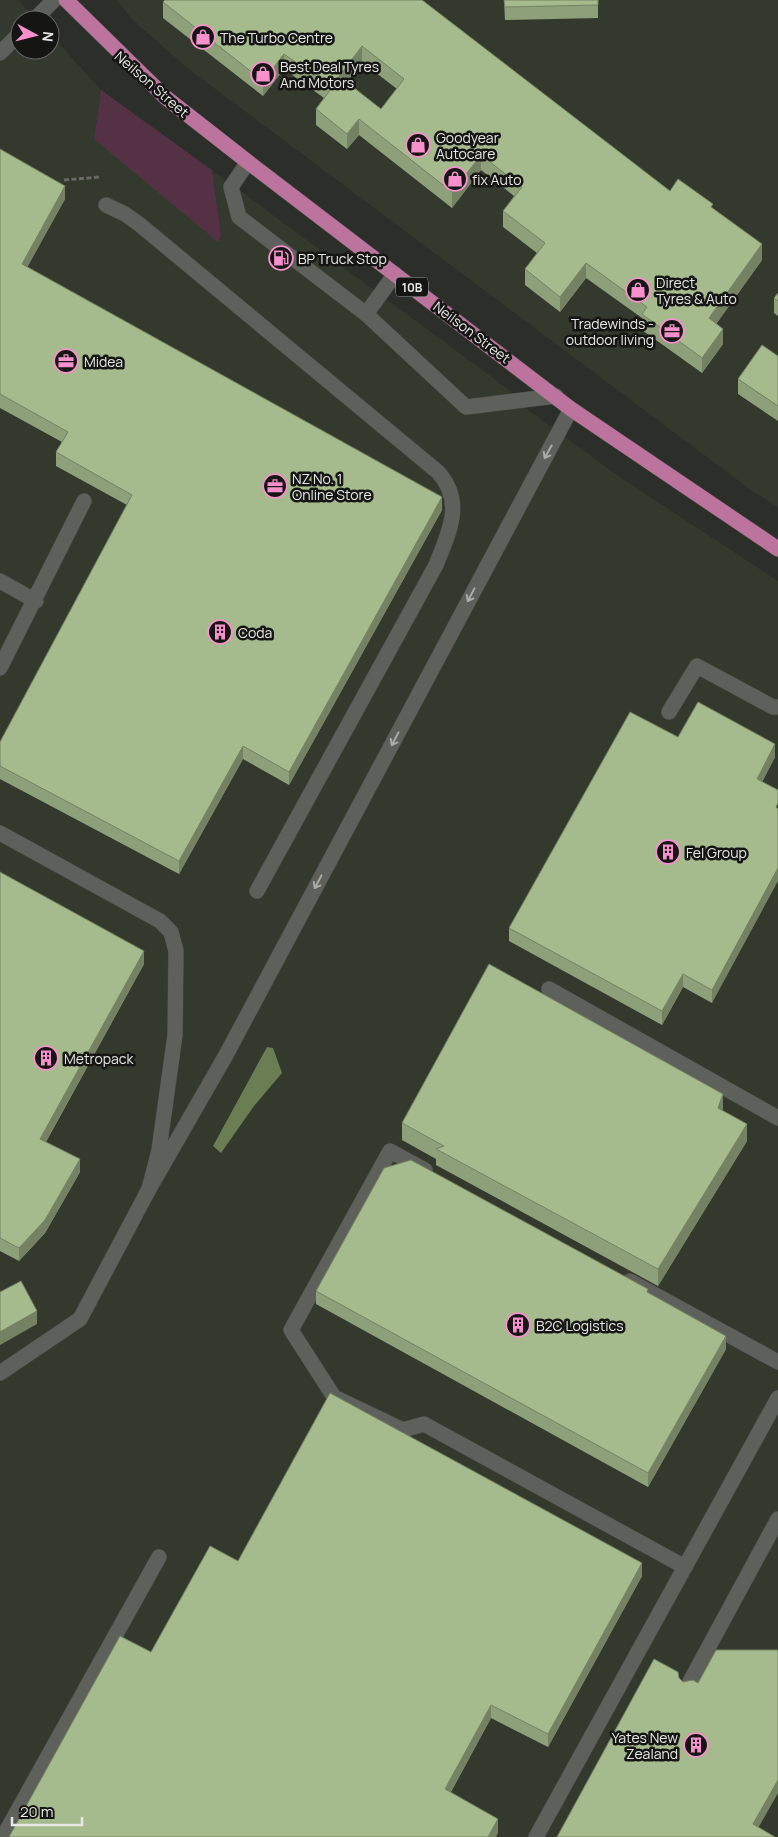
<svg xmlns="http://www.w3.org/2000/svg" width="778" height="1837" viewBox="0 0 778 1837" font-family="Manrope,sans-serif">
	<rect width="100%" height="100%" fill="#2c2e29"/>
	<g fill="#34392e">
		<polygon points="0,0 18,0 37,20 20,20 20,50 50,50 50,34 101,90 94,139 221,235 212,170 508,389 523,406 617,475 778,581 778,1837 0,1837"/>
		<polygon points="116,0 778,0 778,507 751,490 186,67 133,20"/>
	</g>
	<polygon fill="#553146" points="101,90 212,170 221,235 218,242 94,139"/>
	<polygon fill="#6b7e53" points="267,1047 273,1048 282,1073 254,1106 221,1153 213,1146"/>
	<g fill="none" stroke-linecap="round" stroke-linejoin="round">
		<g stroke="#474945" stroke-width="16">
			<g id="minor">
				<polyline points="34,20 54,0"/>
				<polyline points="0,53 20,33"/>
				<polyline points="248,162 231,187 239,217 366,314"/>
				<path d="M106,205L125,214L139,224L438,472C465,502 449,532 436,565L257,891"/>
				<polyline points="395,274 366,314 466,407 556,396"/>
				<polyline points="0,581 36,601"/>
				<polyline points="0,668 84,501"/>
				<polyline points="669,712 697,666 773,707 778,707"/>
				<polyline points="0,833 160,921 171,932 176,951 175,1035 159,1150 149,1189 80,1319 0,1373"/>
				<polyline points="549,989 778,1118"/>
				<polyline points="425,1170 390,1151 291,1330 334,1397 403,1430 424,1424 685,1567"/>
				<polyline points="145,1196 226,1055 571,409"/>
				<polyline points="630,1281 778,1362"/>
				<polyline points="687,1687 778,1519"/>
				<polyline points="3,1837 159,1557"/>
				<polyline points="536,1837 778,1398"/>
			</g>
		</g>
		<g stroke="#474945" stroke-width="16">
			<polyline id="major" points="66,0 165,97 248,162 571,409 778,549"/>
		</g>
		<polyline stroke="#686965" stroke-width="3" stroke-dasharray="5 2.5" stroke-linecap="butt" points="64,180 100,177"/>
		<use href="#minor" stroke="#5e615b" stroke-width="15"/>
		<use href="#major" stroke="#bc749e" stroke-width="15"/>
	</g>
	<g fill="#8ea079" fill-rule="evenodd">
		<path d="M422,0L670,191L713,209L762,260L716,324L723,344L702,373L642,330V318L586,278L560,312L525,285V269L537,253L503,227V211L514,196L481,170L452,208L359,135L347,149L316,125V109L324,98L284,69L263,96L163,18V2ZM362,62L397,89L381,109L347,82Z"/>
		<polygon points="504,0 598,0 598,18 505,20"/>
		<polygon points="0,149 65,199 27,267 442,510 289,785 243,759 179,874 0,779 0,742 127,505 56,466 56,452 62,442 0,408"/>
		<polygon points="778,293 778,316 774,313 774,298"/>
		<polygon points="778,356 778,421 738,394 738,379"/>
		<polygon points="678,737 775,757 762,782 712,1003 683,987 662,1025 509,941 509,928"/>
		<polygon points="0,872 144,964 46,1142 80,1172 45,1233 19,1261 0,1251"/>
		<polygon points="723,1111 747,1141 658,1286 436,1165 436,1159 402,1140 402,1123"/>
		<polygon points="316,1291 648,1293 726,1349 648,1487 316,1304"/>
		<polygon points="238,1561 642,1576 548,1747 491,1718 451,1792 498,1833 151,1652"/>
	</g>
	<g fill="#748263">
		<polygon points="362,46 362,62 331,103 331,87"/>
		<polygon points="284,54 284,69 263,96 263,81"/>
		<polygon points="359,119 359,135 347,149 347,134"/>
		<polygon points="481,155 481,170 452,208 452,192"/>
		<polygon points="65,186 65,199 22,277 22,264"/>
		<polygon points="762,244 762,260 709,334 709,318"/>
		<polygon points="586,263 586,278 560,312 560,297"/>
		<polygon points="723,329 723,344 702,373 702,358"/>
		<polygon points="442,497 442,510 289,785 289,772"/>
		<polygon points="775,744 775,757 757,792 757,779"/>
		<polygon points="243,746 243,759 179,874 179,861"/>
		<polygon points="778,868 778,881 712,1003 712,990"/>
		<polygon points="144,951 144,964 40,1152 40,1139"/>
		<polygon points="683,974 683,987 662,1025 662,1011"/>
		<polygon points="723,1094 723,1110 718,1108"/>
		<polygon points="747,1124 747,1141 658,1286 658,1269"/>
		<polygon points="80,1159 80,1172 45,1233 19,1261 19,1248"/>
		<polygon points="37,1311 37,1324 0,1345 0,1332"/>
		<polygon points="726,1336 726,1349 648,1487 648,1473"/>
		<polygon points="642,1563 642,1576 548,1747 548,1734"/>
		<polygon points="491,1705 491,1718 445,1802 445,1789"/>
		<polygon points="778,1780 778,1793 753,1837 753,1824"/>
		<polygon points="498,1819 498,1833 496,1837 488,1837"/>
	</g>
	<g fill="#a5ba8d" stroke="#748263">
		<polygon points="165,0 422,0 670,191 678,179 713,204 711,207 762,244 709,318 723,329 702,358 642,314 647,307 586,263 560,297 525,269 545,243 503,211 522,187 481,155 452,192 359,119 347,134 316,109 340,77 381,109 404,79 362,46 331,87 284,54 263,81 163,2"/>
		<polygon points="504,0 598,0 598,5 505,7"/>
		<polygon points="0,149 65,186 22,264 442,497 289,772 243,746 179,861 0,766 0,742 132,495 56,452 68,432 0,394"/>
		<polygon points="778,293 778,301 774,298"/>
		<polygon points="762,345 778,356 778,406 738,379"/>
		<polygon points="698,702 775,744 757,779 778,790 778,803 776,807 778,809 778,868 712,990 683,974 662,1011 509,928 630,712 678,737"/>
		<polygon points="0,872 144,951 40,1139 80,1159 45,1220 19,1248 0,1238"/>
		<polygon points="489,964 723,1094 718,1108 747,1124 658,1269 436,1149 444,1146 402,1123"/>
		<polygon points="411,1160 648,1289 647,1292 726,1336 648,1473 316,1291 384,1168"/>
		<polygon points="21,1281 37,1311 0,1332 0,1292"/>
		<polygon points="330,1393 642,1563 548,1734 491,1705 445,1789 498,1819 488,1837 9,1837 120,1636 151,1652 210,1546 238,1561"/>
		<polygon points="716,1650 778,1650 778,1780 753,1824 775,1837 557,1837 654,1659 678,1672 679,1678 683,1682 693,1680 698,1683"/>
	</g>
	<defs><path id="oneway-shaft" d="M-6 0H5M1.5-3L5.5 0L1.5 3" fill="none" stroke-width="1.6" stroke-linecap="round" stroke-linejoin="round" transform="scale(1.25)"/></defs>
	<g stroke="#aaaca7">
		<use href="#oneway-shaft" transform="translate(548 452) rotate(119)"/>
		<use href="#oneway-shaft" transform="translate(471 595) rotate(118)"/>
		<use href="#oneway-shaft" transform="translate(395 739) rotate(118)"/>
		<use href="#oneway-shaft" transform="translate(318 882) rotate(118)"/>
	</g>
	<defs>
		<g id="shop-ring" transform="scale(1.25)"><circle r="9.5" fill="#151614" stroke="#f790cd" stroke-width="1.5"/><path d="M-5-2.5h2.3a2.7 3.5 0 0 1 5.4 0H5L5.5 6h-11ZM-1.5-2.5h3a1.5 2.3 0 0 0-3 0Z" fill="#f790cd"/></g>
		<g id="fuel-ring" transform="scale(1.25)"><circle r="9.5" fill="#151614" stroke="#f790cd" stroke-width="1.5"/><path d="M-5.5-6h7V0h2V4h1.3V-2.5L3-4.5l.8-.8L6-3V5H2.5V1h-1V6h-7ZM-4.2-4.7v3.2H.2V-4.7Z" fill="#f790cd"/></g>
		<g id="office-ring" transform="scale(1.25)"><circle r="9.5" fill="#151614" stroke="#f790cd" stroke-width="1.5"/><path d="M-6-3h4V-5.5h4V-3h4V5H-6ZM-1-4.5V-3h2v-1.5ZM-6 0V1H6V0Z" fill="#f790cd"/></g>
		<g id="building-ring" transform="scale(1.25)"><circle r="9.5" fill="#151614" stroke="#f790cd" stroke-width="1.5"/><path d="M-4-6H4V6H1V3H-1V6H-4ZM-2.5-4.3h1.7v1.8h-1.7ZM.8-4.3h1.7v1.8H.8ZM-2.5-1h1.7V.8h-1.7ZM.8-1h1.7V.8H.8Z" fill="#f790cd"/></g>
	</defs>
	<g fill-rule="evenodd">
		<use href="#shop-ring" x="203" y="37"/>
		<use href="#shop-ring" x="263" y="74"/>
		<use href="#shop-ring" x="418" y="145"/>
		<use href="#shop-ring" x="455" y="179"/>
		<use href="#fuel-ring" x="281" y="258"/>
		<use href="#shop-ring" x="638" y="290"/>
		<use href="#office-ring" x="672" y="331"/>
		<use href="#office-ring" x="66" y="361"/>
		<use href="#office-ring" x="275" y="486"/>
		<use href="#building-ring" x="220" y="632"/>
		<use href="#building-ring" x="668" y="852"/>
		<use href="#building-ring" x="46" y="1058"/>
		<use href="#building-ring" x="518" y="1325"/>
		<use href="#building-ring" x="696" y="1745"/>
	</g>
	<g text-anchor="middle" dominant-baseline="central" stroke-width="5" stroke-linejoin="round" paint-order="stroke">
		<rect fill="#151614" stroke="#a9aaa7" stroke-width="1" x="396" y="277.5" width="32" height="19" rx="4"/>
		<g font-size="12" font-weight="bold" fill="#e8e9e6">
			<text x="412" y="287">10B</text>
		</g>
		<g font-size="14" fill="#e8e9e6" stroke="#151614" text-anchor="start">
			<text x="220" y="37">The Turbo Centre</text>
			<text x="280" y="66">Best Deal Tyres<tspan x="280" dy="16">And Motors</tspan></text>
			<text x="436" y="137">Goodyear<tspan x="436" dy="16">Autocare</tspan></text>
			<text x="472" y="179">fix Auto</text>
			<text x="298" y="258">BP Truck Stop</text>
			<text x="656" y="282">Direct<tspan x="656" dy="16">Tyres &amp; Auto</tspan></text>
			<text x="654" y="323" text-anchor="end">Tradewinds -<tspan x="654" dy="16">outdoor living</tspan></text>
			<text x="84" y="361">Midea</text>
			<text x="292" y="478">NZ No. 1<tspan x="292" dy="16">Online Store</tspan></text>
			<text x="238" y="632">Coda</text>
			<text x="686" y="852">Fel Group</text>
			<text x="64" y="1058">Metropack</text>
			<text x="536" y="1325">B2C Logistics</text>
			<text x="678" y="1737" text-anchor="end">Yates New<tspan x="678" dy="16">Zealand</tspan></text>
		</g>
		<g font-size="14" fill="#e8e9e6" stroke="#151614">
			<text transform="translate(152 84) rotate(41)">Neilson Street</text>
			<text transform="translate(472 332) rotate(37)">Neilson Street</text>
		</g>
	</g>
	<g transform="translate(35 35) rotate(97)"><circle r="24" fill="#151614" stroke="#696a68"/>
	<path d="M0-4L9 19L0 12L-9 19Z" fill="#f790cd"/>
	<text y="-8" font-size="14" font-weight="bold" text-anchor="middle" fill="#e8e9e6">N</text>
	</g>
	<path d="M12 1817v8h70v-8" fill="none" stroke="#e8e9e6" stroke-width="2.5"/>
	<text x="20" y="1817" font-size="15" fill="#e8e9e6" stroke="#151614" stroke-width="4" paint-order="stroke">20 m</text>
</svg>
